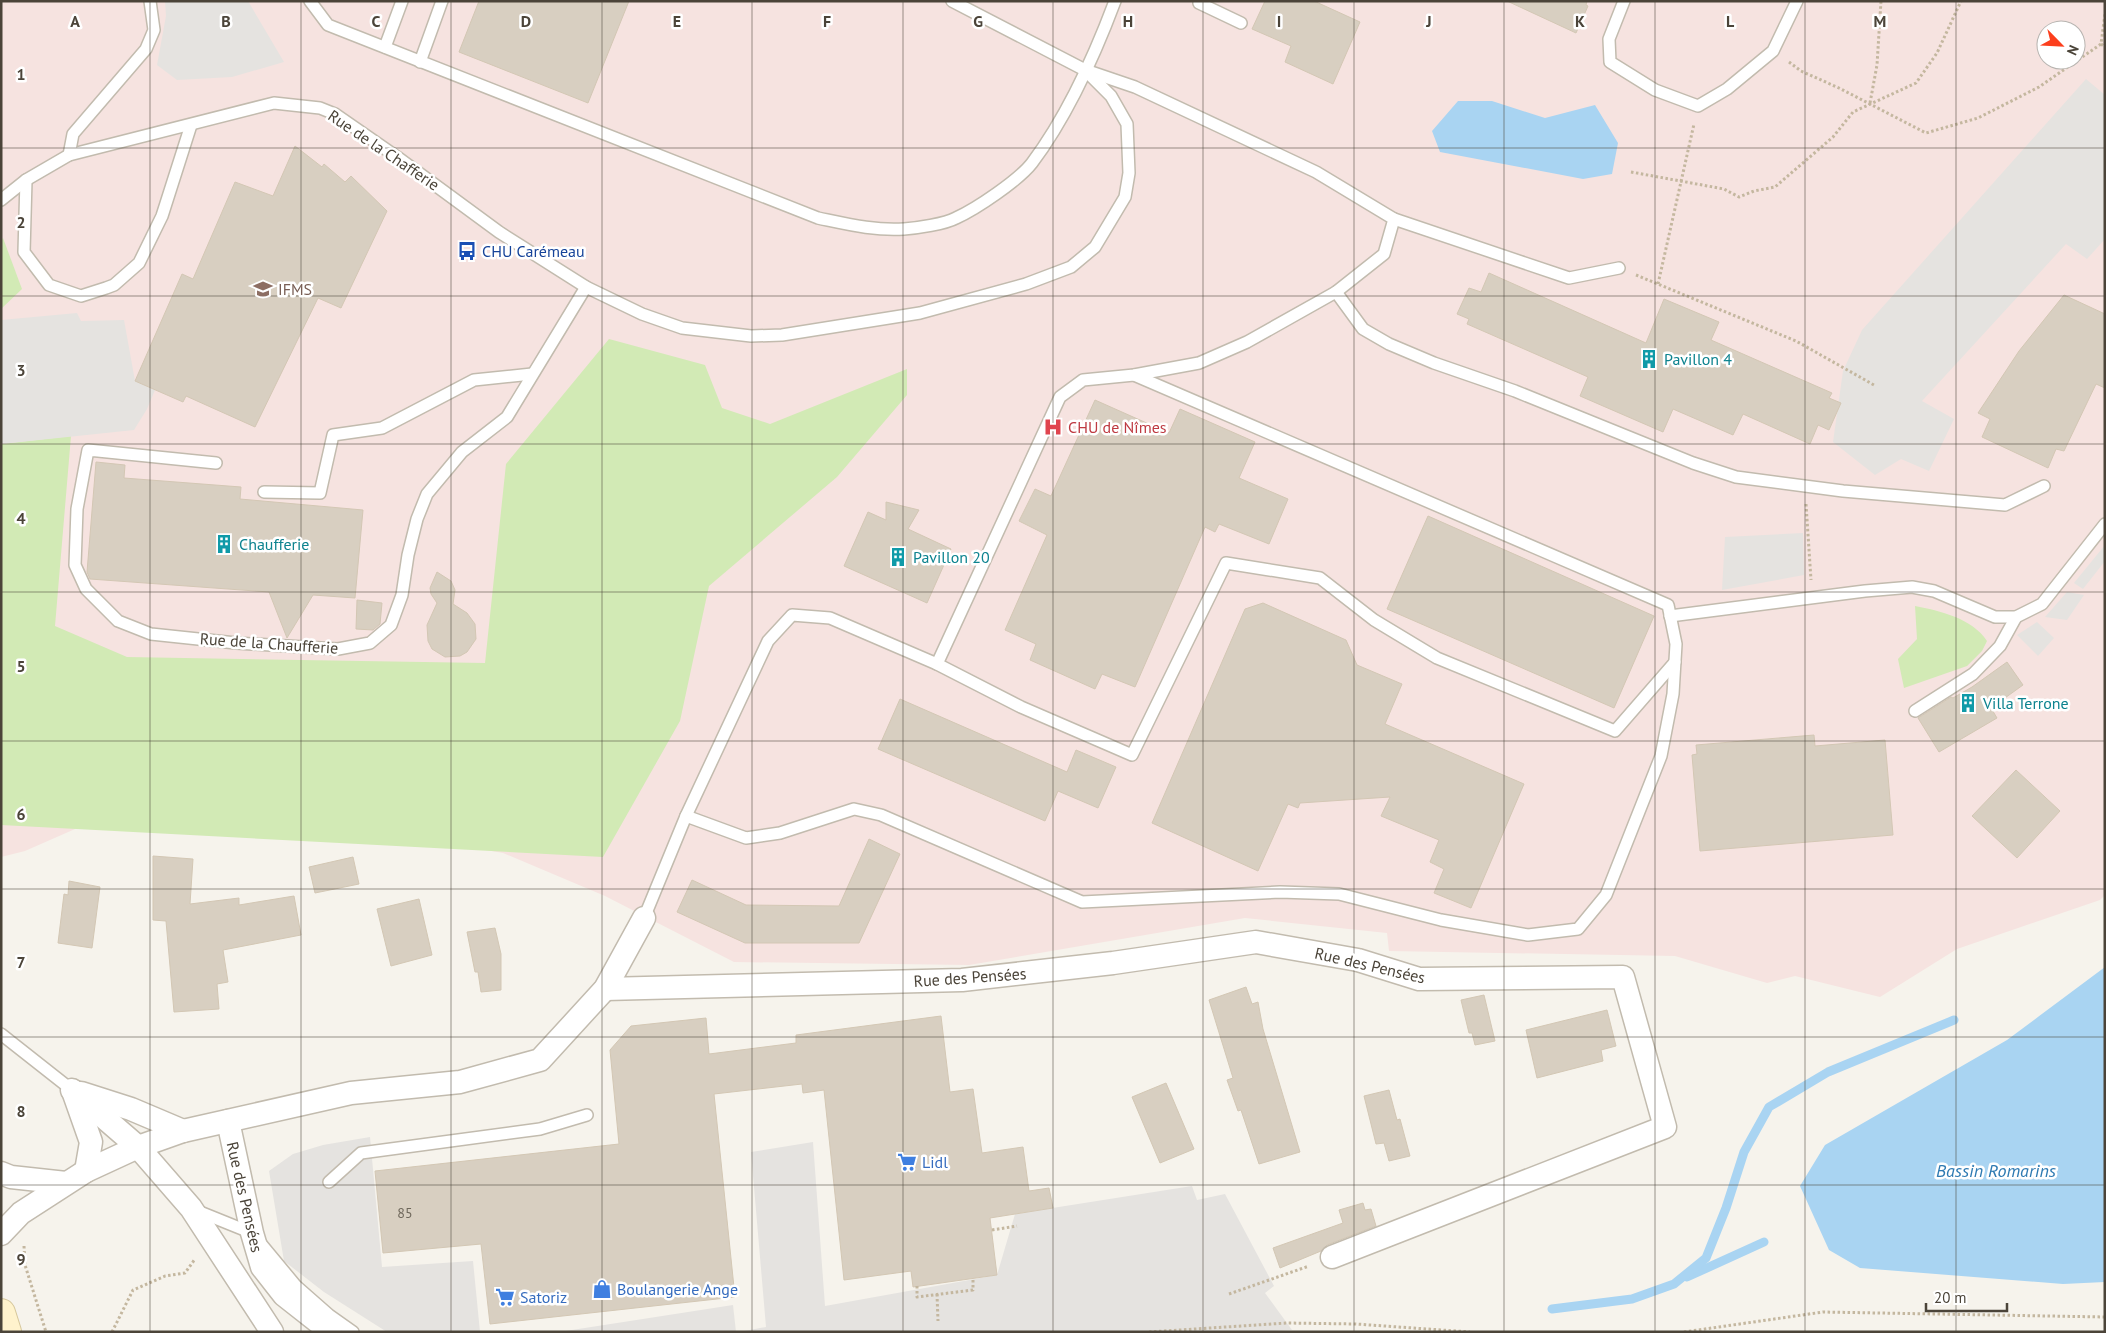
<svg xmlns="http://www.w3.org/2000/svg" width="2106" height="1333" viewBox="0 0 2106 1333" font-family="'PT Sans',sans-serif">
	<rect width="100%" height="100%" fill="#f6f3ec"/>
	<path fill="#f6e3e0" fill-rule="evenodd" d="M1,1H2105V895L2100,900L1957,949L1880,997L1795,976L1767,983L1675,956L1389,951L1387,933L1245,918L969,965L734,962L605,896L503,853L157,793L25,851L1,857ZM2046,30H2076V60H2046Z"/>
	<g fill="#d2eab5">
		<polygon points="3,238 22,289 1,309 1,242"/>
		<polygon points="609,339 705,365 722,408 770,424 907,369 907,395 837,477 709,586 680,721 603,857 1,825 1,444 71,436 55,626 127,657 485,663 506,464"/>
		<path d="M1915,606C1940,611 1972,618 1987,641L1982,651L1967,666L1904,688L1898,659L1917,639Z"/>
	</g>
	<g fill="#e5e3e0">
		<polygon points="165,1 248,1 284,62 232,77 177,80 157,65 166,16"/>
		<polygon points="2086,79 2105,95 2105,239 2087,259 2066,244 1922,401 1954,419 1929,471 1901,459 1875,475 1833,442 1843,371 1862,330"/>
		<polygon points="77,313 81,321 124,320 135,381 155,390 147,409 134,430 1,444 1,320"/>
		<polygon points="1803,533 1804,575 1722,590 1725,537"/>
		<polygon points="2105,545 2105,561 2083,589 2074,583"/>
		<polygon points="2067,592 2084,595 2067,620 2045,617"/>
		<polygon points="2037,622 2054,638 2038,656 2017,635"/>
		<polygon points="370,1137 382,1267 473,1261 480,1332 387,1332 324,1292 284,1261 269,1171 293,1154 323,1145"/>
		<polygon points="813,1142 825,1306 997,1275 1015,1214 1192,1186 1197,1200 1225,1194 1274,1286 1265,1293 1292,1330 1253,1332 739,1332 766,1327 751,1152"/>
		<polygon points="733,1305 736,1332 559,1332"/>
	</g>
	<g fill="#a9d4f2">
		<polygon points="1458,101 1492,101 1545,118 1595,105 1618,143 1612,174 1583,179 1440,152 1432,131"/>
		<polygon points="2105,967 2105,1282 2063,1284 1860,1268 1829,1250 1800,1186 1825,1145 2007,1040"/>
	</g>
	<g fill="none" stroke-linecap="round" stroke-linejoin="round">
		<g stroke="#a9d4f2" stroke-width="9">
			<polyline points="1687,1277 1764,1242"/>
			<polyline points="1552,1309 1632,1299 1674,1284 1706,1258 1726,1208 1744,1152 1769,1107 1828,1072 1954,1020"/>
		</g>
	</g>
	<g fill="#d8cfc1" stroke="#d3c7b4">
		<polygon points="479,1 629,1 588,103 459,52"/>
		<polygon points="1265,1 1314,1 1360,22 1333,84 1285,62 1291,46 1252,29"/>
		<polygon points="1507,1 1587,1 1586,5 1588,6 1576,33"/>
		<polygon points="295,146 322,167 324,164 345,182 351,176 387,211 341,308 318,298 255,427 186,396 183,402 135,381 182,274 193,279 235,182 273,196"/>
		<polygon points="1489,273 1646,343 1664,299 1719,322 1711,340 1832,393 1829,398 1841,403 1829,430 1818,425 1810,444 1743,414 1733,435 1673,409 1663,432 1580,396 1588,377 1467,324 1469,319 1457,314 1469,288 1481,292"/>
		<polygon points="2064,295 2105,314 2105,388 2096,384 2064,451 2056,449 2048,468 1982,437 1990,419 1978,413 2019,351"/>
		<polygon points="1095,400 1169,433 1180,409 1255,442 1239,478 1288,499 1269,544 1219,524 1215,532 1205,527 1135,687 1102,674 1095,689 1030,660 1036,644 1005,630 1047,535 1019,521 1035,489 1051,496"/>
		<polygon points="96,462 125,465 124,478 241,487 240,499 363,510 355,598 313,595 287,638 269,592 90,579 87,572"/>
		<polygon points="886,502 919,510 908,529 951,549 927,603 844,566 868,512 886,520"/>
		<polygon points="1428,516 1654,616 1614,708 1387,609"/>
		<polygon points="437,572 451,581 455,590 453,604 467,613 475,624 476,639 467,652 460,656 445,657 432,649 428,641 427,625 437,603 431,594 430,588"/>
		<polygon points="357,600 382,603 380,624 373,630 356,629"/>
		<polygon points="1263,603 1346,640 1357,665 1402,684 1385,724 1524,784 1471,908 1434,893 1444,869 1430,862 1439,840 1381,816 1390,797 1300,803 1298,808 1288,804 1258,871 1152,823 1245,609"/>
		<polygon points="2007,662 2023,685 1991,708 1997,718 1939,752 1918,718 1951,697 1953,698 1972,687"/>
		<polygon points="900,699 1067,772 1076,750 1116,767 1098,808 1058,791 1045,821 878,749"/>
		<polygon points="1814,735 1815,746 1885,740 1893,835 1700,851 1692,755 1697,754 1696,745"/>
		<polygon points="2016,770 2060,811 2017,858 1972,816"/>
		<polygon points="869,839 900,854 859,943 745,943 677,912 692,880 746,905 839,906"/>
		<polygon points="153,856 193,859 190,904 239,898 239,905 294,896 301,935 223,950 228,982 217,984 219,1009 174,1012 166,921 153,920"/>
		<polygon points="353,857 359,884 315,893 309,867"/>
		<polygon points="69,881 100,887 92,948 58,943 64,894 68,895"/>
		<polygon points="419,899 432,955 391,966 377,909"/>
		<polygon points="495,928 501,954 501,990 481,992 478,972 475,972 467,932"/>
		<polygon points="1246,987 1252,1004 1258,1002 1263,1029 1300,1152 1259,1164 1241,1110 1238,1111 1227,1080 1233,1078 1209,1000"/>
		<polygon points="1484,995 1495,1041 1475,1045 1472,1033 1469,1033 1461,1000"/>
		<polygon points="1607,1010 1616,1046 1601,1050 1603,1061 1537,1078 1526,1030"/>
		<polygon points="941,1016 950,1092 973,1089 982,1153 1023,1147 1029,1191 1049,1188 1053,1208 990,1218 997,1275 913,1287 911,1271 844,1280 824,1090 803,1093 802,1084 714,1094 735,1297 490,1324 481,1244 383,1253 375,1171 619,1144 610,1050 631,1026 706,1018 709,1054 796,1043 796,1035"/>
		<polygon points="1166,1083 1194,1149 1160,1163 1132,1097"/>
		<polygon points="1389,1090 1397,1120 1400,1119 1410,1156 1389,1161 1384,1143 1376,1144 1364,1096"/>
		<polygon points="1363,1203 1365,1210 1371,1209 1376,1226 1327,1245 1321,1251 1280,1268 1273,1248 1343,1223 1339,1210"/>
	</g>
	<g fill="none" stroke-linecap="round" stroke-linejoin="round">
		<g stroke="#c2bbae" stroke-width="14">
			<g id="service">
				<path d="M310,1L328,25L818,218C847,224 875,231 904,229C917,228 945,224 956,218C976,209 1019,180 1032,163C1068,115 1094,57 1115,1"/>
				<polyline points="1200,1 1199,3 1241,23"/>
				<polyline points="1624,1 1609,39 1610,62 1655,90 1698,106 1727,89 1773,51 1797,1"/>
				<polyline points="385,47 402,1"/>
				<polyline points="420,62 442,1"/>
				<polyline points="69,155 73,134 146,49 154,30 150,1"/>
				<polyline points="26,180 24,252 49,285 81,296 106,288 114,285 139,263 162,216 191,125"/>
				<polyline points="1,200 26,180 69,155 274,103 320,108 335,114 397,157 499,232 586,287 642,314 682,328 751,336 782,335 920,313 1026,284 1071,267 1095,247 1125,197 1129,173 1127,124 1111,96 1088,73"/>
				<polyline points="1394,219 1569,278 1619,268"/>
				<polyline points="1336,292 1363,329 1389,344 1434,363 1515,391 1693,463 1736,477 1843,491 2005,505 2044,486"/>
				<polyline points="216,463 88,450 77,509 75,565 86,589 118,621 151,634 236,643 338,649 370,643 391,625 402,595 408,555 417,519 427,494 462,452 507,417 586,287"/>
				<polyline points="264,492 320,493 333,435 382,428 474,380 532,374"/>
				<polyline points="1670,616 1865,591 1912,587 1934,591 1995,617 2016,617 2042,604 2105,524"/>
				<polyline points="937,664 1021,707 1132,755 1226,563 1320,578 1374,620 1437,658 1615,731 1675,662"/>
				<polyline points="1915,711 1973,674 2000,646 2016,617"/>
				<polyline points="686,816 746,838 780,833 854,809 881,815 1082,902 1280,892 1339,894 1441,920 1528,935 1578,929 1606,895 1661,756 1673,694 1676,644 1668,605 1134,375"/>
				<polyline points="644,918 686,816 768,641 792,615 830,618 937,664 1060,397 1083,380 1134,375 1199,363 1247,342 1336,292 1384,254 1394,219 1316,172 1135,87 1085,70 952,1"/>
				<polyline points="1,1034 72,1090"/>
				<polyline points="329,1182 361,1153 540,1129 587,1115"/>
				<polyline points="195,1210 252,1233 296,1286 329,1315 353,1332"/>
			</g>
		</g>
		<g stroke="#c2bbae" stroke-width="25">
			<g id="minor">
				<polyline points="605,989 962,980 1113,963 1256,942 1358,960 1419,979 1623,977 1665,1127 1332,1257"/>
				<polyline points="72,1090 138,1147 191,1208 272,1332"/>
				<polyline points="73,1091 91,1142 86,1171"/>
				<polyline points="81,1093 131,1109 183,1131"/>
				<polyline points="228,1121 252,1233 262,1267 284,1295 331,1332"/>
				<polyline points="1,1173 11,1177 66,1183"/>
				<polyline points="1,1234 21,1213 86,1171 138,1147 183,1131 351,1093 460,1082 540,1060 605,989 644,918"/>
			</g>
		</g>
		<g stroke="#d6c79b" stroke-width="30">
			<polyline id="secondary" points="1,1313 7,1332"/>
		</g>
		<g stroke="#c4b79f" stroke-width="3" stroke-dasharray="2.5 2.5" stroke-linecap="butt">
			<polyline points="2101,44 2105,47"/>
			<polyline points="1789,62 1801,71 1839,88 1926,133 1978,118 2039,87 2101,44 2105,14"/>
			<polyline points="1870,103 1877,65 1881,1"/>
			<polyline points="1631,172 1724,189 1739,197 1754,191 1775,187 1833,137 1853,112 1916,83 1937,53 1961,1"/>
			<polyline points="1636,275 1796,341 1874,385"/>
			<polyline points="1658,284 1694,124"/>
			<polyline points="1806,504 1811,580"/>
			<polyline points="992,1230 1017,1226"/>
			<polyline points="24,1246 25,1265 46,1332"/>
			<polyline points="917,1286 917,1297 973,1290 973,1278"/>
			<polyline points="937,1294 938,1321"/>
			<polyline points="1229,1294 1309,1266"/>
			<polyline points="112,1332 133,1290 165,1276 185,1273 195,1259"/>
			<polyline points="1149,1332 1287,1323 1356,1324 1470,1332"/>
			<polyline points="1684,1332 1823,1312 2105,1317"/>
		</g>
		<use href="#service" stroke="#fff" stroke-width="11"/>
		<use href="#minor" stroke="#fff" stroke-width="22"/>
		<use href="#secondary" stroke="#fff3cd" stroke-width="28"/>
	</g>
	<path fill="none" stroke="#4b4439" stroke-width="1" stroke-opacity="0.55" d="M150,1V1332M301,1V1332M451,1V1332M602,1V1332M752,1V1332M903,1V1332M1053,1V1332M1203,1V1332M1354,1V1332M1504,1V1332M1655,1V1332M1805,1V1332M1956,1V1332M1,148H2105M1,296H2105M1,444H2105M1,592H2105M1,741H2105M1,889H2105M1,1037H2105M1,1185H2105"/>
	<defs>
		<g id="bus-bare" transform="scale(1.5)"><path d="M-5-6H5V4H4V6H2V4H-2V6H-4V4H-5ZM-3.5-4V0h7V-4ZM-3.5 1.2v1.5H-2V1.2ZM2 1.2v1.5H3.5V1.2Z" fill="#1a4fb4" stroke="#fff" stroke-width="2.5" paint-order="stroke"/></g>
		<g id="university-bare" transform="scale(1.5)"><path d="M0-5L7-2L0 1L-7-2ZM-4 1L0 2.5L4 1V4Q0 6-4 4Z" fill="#8d6e63" stroke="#fff" stroke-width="2.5" paint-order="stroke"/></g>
		<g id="building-bare" transform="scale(1.5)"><path d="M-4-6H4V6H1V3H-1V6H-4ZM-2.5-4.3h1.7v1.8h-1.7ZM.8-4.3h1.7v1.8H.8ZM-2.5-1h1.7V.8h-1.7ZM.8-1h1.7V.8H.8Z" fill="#0f9aa8" stroke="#fff" stroke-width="2.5" paint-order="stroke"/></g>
		<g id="hospital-bare" transform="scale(1.5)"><path d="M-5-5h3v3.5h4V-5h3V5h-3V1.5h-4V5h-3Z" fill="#e0444e" stroke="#fff" stroke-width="2.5" paint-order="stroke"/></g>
		<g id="supermarket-bare" transform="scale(1.5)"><path d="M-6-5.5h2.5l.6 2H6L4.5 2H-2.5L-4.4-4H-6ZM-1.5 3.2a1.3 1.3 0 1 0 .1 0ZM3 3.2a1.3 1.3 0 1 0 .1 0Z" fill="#3f7fe0" stroke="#fff" stroke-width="2.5" paint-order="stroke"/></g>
		<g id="shop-bare" transform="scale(1.5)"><path d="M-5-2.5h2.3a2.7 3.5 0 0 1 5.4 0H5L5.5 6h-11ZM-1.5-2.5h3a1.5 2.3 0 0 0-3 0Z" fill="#3f7fe0" stroke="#fff" stroke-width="2.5" paint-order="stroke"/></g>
	</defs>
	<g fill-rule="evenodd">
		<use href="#bus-bare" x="467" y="251"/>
		<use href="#university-bare" x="263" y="289"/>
		<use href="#building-bare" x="1649" y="359"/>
		<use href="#hospital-bare" x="1053" y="427"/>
		<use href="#building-bare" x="224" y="544"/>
		<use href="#building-bare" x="898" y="557"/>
		<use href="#building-bare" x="1968" y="703"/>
		<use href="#supermarket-bare" x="907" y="1162"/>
		<use href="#shop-bare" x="602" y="1289"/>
		<use href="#supermarket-bare" x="505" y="1297"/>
	</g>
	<g text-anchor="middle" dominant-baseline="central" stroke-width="5" stroke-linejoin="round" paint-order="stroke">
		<g font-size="14" fill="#6e675b">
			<text x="405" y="1213">85</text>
		</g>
		<g font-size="16" fill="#4b4439" stroke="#fff">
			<text transform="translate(384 150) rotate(34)">Rue de la Chafferie</text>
			<text transform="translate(269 643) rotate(4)">Rue de la Chaufferie</text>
			<text transform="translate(1370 965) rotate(13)">Rue des Pensées</text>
			<text transform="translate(970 977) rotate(-4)">Rue des Pensées</text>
			<text transform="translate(245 1197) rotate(77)">Rue des Pensées</text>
		</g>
		<g font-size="16" fill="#164399" stroke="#fff" text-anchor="start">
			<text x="482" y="251">CHU Carémeau</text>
		</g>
		<g font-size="16" fill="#785e54" stroke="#fff" text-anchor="start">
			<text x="278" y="289">IFMS</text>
		</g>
		<g font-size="16" fill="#0d838f" stroke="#fff" text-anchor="start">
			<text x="1664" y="359">Pavillon 4</text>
			<text x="239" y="544">Chaufferie</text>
			<text x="913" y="557">Pavillon 20</text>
			<text x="1983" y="703">Villa Terrone</text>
		</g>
		<g font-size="16" fill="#be3a42" stroke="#fff" text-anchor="start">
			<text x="1068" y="427">CHU de Nîmes</text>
		</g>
		<g font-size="16" fill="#366cbe" stroke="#fff" text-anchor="start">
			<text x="922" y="1162">Lidl</text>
			<text x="617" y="1289">Boulangerie Ange</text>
			<text x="520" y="1297">Satoriz</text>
		</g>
		<g font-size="18" font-style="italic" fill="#2e7ab2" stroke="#fff">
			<text x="1996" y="1170">Bassin Romarins</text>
		</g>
	</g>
	<g font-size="16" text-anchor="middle" font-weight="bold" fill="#4b4439" stroke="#fff" stroke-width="5" stroke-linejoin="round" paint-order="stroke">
		<text x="75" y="27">A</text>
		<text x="226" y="27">B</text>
		<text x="376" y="27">C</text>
		<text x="526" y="27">D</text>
		<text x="677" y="27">E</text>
		<text x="827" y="27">F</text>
		<text x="978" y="27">G</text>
		<text x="1128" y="27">H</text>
		<text x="1279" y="27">I</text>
		<text x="1429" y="27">J</text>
		<text x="1580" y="27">K</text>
		<text x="1730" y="27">L</text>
		<text x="1880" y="27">M</text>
		<text x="21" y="80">1</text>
		<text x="21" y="228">2</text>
		<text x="21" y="376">3</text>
		<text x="21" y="524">4</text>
		<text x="21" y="672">5</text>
		<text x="21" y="820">6</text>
		<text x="21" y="968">7</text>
		<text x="21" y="1117">8</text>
		<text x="21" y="1265">9</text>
	</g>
	<rect width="2106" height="1333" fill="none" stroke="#4b4439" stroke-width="5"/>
	<g transform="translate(2061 45) rotate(114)"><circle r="24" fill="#ffffff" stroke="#b7b4b0"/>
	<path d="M0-4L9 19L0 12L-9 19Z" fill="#fc3f1d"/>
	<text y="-8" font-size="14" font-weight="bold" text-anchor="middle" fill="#4b4439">N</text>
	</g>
	<path d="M1926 1303v8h81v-8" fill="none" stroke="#4b4439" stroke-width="2.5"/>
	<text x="1934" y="1303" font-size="15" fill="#4b4439" stroke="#ffffff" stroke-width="4" paint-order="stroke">20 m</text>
</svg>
